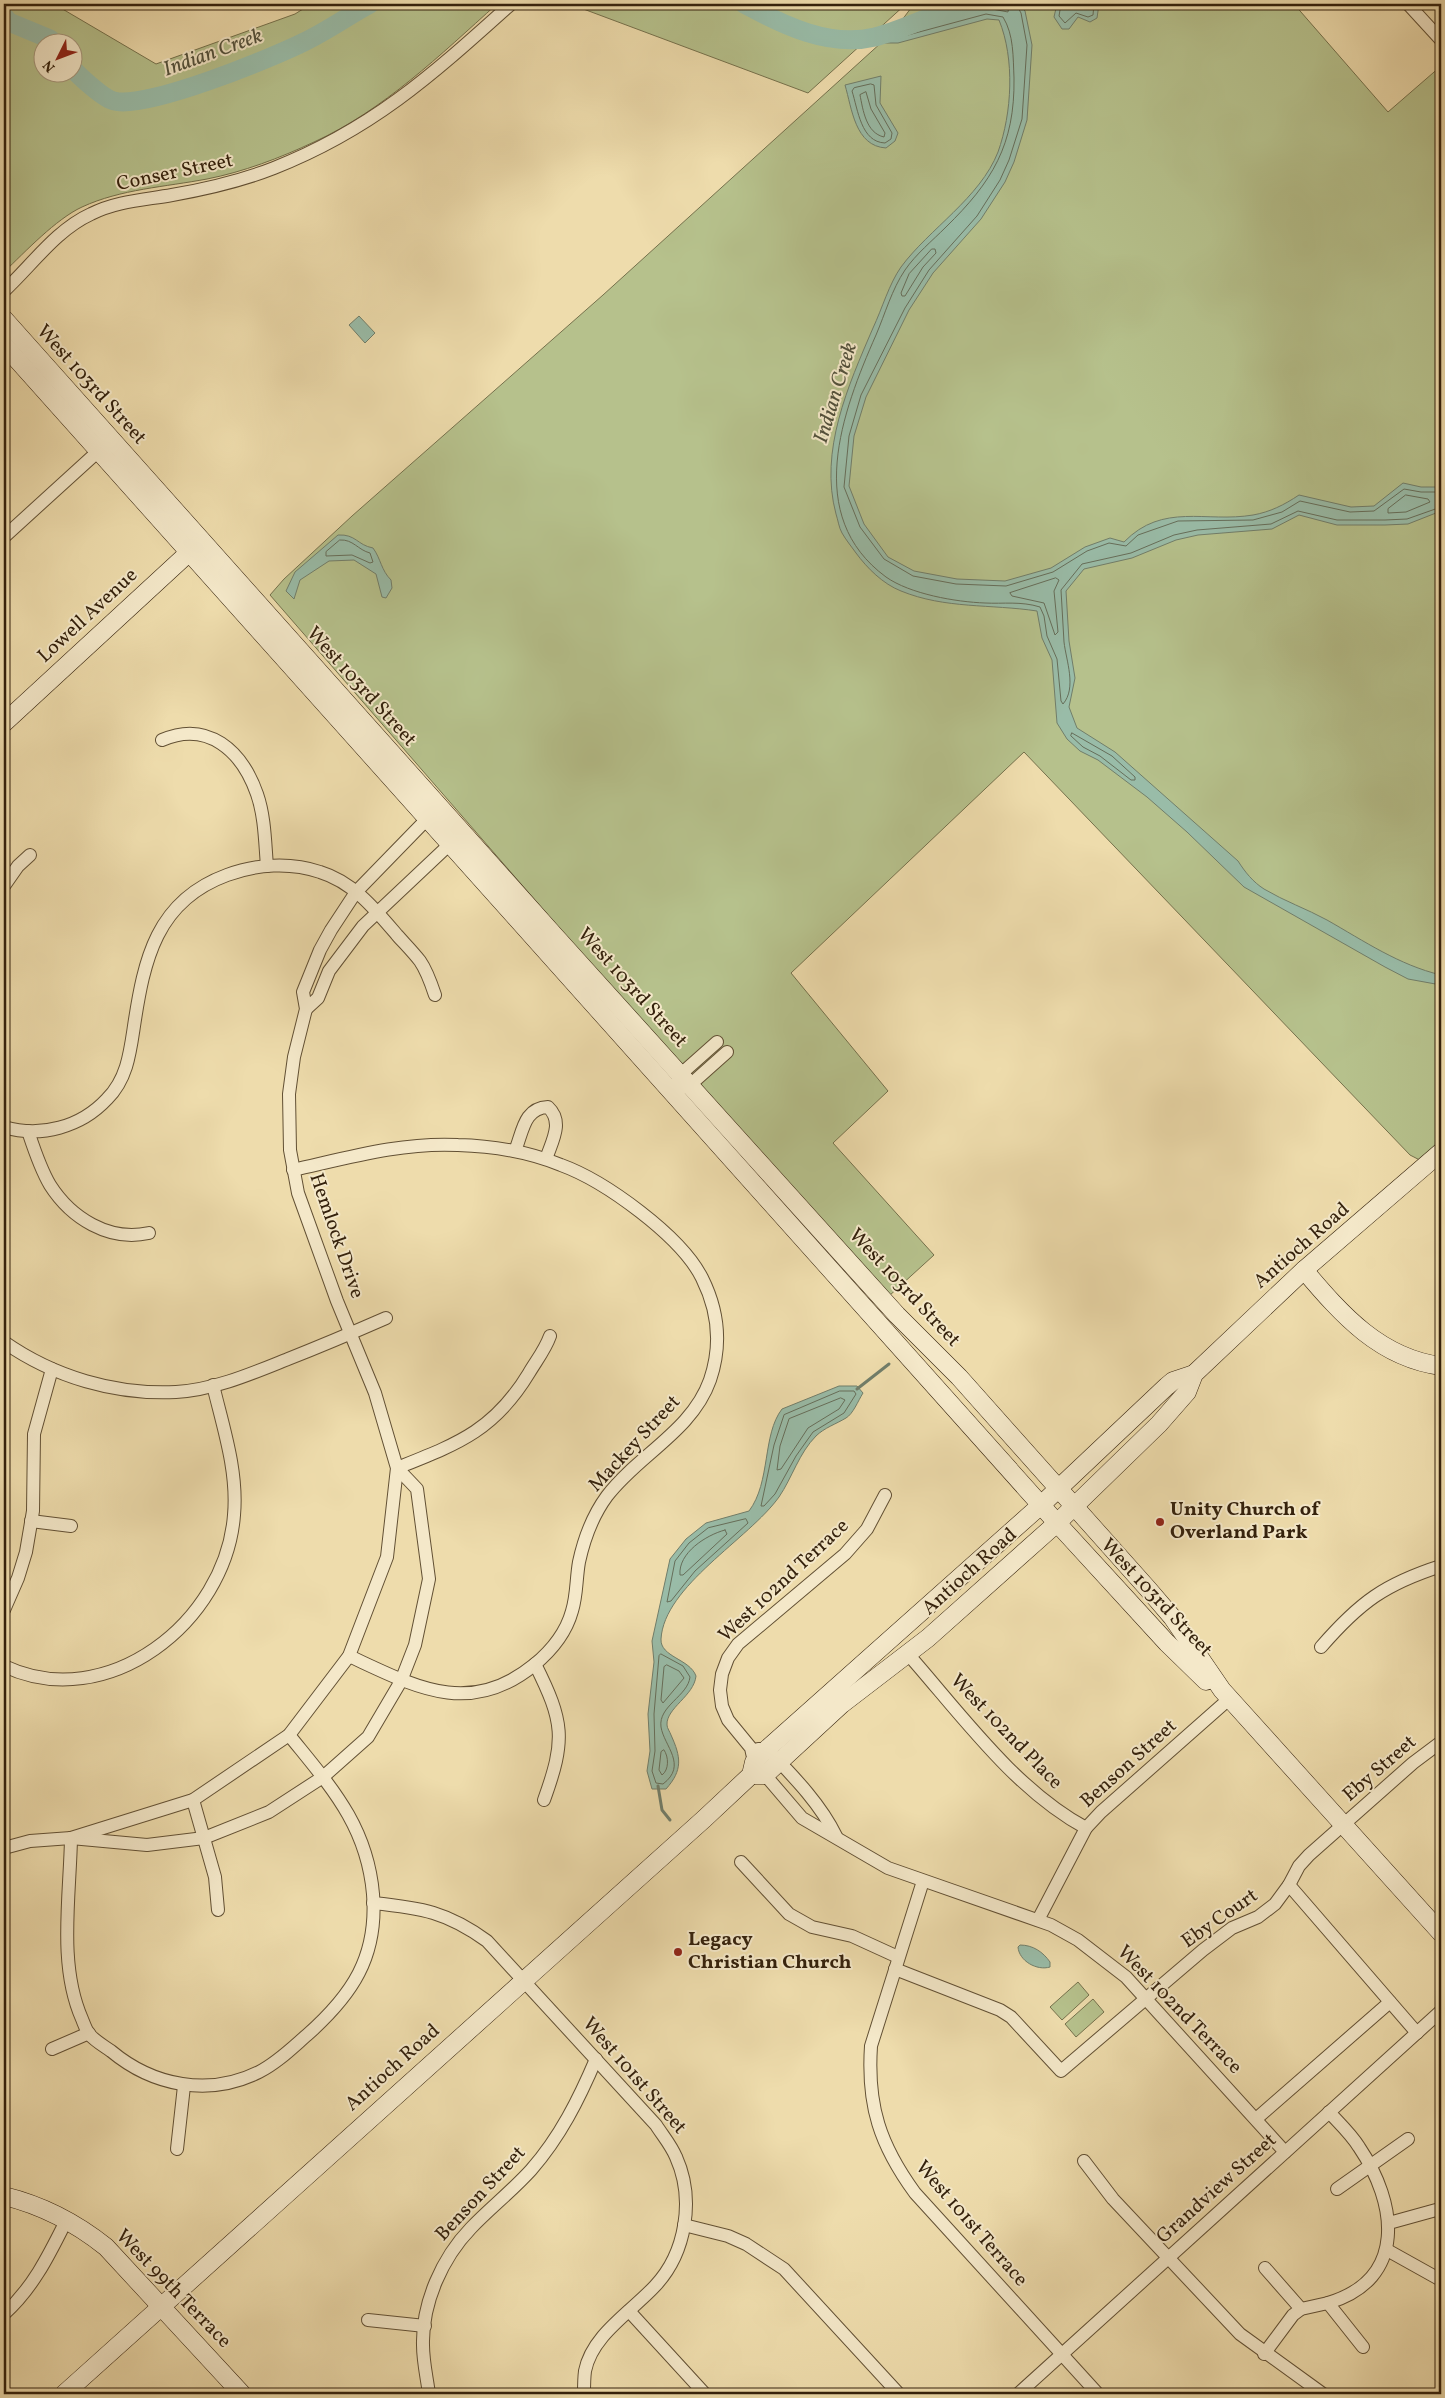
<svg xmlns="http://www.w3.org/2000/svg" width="1445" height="2398" viewBox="0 0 1445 2398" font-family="Vollkorn,serif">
	<rect width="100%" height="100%" fill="#eedcac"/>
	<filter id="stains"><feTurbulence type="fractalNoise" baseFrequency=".004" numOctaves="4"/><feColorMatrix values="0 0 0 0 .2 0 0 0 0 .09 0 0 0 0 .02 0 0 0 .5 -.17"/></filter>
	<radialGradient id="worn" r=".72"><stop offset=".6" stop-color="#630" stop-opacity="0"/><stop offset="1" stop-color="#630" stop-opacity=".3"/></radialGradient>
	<g fill="#b6c18c" stroke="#75714c" fill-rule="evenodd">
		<path d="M4,4H54L156,64L295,14L311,4H497C440,55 384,110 314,142C280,158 243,172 207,179C165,187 121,189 82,207C56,219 25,252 4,272ZM72,42V72H42V42Z"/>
		<polygon points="570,4 906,4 808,93"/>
		<polygon points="914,4 1294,4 1388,112 1441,66 1441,1171 1410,1155 1024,752 791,973 888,1091 833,1143 934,1255 889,1296 588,961 270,595 284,579 352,516 603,295 893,32"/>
		<polygon points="1078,1982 1089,1995 1062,2020 1050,2007"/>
		<polygon points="1093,1999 1104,2012 1076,2037 1065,2024"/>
	</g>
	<g fill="#99bca8" stroke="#717e6a">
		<path d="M947,4H1019L1025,11L1032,45L1027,120L1014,162L1005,182L981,219L933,273L909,310L866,397L854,436L849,486L864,524L888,557L914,571L957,579L1005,581L1051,568L1085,547L1110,538L1124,542C1163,502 1206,523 1253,515C1270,512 1284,505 1299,495L1351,507L1374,506L1403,483L1421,487H1441V511L1408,524L1385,525H1337L1299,515L1272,529L1198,535L1176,540L1132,558L1084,569L1066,591L1069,641L1075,678L1069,707L1077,728L1115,752L1238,861C1245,872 1253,882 1264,889C1284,901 1307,909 1327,920C1364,941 1399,965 1441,975V985L1408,979L1385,967L1244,887L1187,832L1147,797L1098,760L1080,751L1067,739L1057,723L1052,660L1042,638L1037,611C991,604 945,609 901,591C883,584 867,568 856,553C851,546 846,540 842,533C839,528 838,520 836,514C819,451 848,386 873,328C882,309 889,284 901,267C929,229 980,198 998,152C1012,113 1015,59 999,20L987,19L898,43H881C900,26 923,12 947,4Z"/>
		<polygon points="1057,4 1099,4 1097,18 1090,22 1078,17 1069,29 1062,29 1054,17"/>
		<path d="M881,76L880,103L898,133L895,141L886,148C855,146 852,109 845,85Z"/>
		<polygon points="359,316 375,333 365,343 349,325"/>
		<path d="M338,535C356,534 357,545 373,548C381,559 381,570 391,580L392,588L386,598L382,597L376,574L354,560L329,561L300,580L294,599L286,591L295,572Z"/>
		<path d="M839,1386H857L863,1393C858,1401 853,1414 846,1418C836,1424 824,1428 816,1436C799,1453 792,1478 779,1497C749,1539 664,1586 661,1639C660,1657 690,1659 696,1676C694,1696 666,1708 667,1725C667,1728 670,1732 671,1735C681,1757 683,1770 666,1789H652L647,1771L650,1751L648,1714L654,1662L652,1641L670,1559L686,1539L706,1523L749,1511C771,1482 762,1435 782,1409Z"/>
		<path d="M1020,1945C1033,1945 1043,1952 1050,1962V1967C1037,1971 1019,1961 1018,1947Z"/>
	</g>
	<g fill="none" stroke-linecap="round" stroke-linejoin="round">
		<g stroke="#666e5a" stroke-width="1">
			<path d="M945,4L943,10L906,30L905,34L908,35L986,14L1003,17C1014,35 1013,57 1014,78C1015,145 992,182 946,227C932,241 916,254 905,270C892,289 885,314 876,335C842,412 803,516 886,577C910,594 956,602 985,603C1003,604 1021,601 1040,607L1044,616L1047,636L1057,659L1061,701L1063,704C1077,688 1066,660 1064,642C1063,625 1062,607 1061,590L1082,564L1131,553L1174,535L1197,530L1271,524L1298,511L1337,520H1385L1407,519L1441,507"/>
			<polyline points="952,4 949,14 951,16 987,8 1008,12 1009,4"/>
			<polyline points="1016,4 1021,13 1027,45 1022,119 1009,160 1000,180 977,216 929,270 905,308 861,395 849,436 844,487 860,527 884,559 913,576 956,584 1006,586 1053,572 1087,551 1109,543 1126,546 1138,535 1178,521 1253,520 1282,512 1300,501 1350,512 1374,511 1404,489 1421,492 1441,492"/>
			<polyline points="1061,4 1059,16 1065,23 1076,13 1088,17 1093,15 1094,4"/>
			<path d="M871,84L874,85L876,105L892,133L891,139L885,143C861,142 858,110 852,91L854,88Z"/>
			<path d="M866,92L871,109L885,133L884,137C866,133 863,110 860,95Z"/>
			<polygon points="932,249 935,249 936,253 923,267 905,296 902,296 901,293 909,274"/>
			<polygon points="1406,495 1428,499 1430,502 1406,512 1388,513 1388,509"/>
			<path d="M340,540C353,539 358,550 370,553L373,562L370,563L352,555L326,556V552Z"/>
			<polygon points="1056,578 1059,580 1054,591 1058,632 1055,635 1044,603 1012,596 1010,593"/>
			<polygon points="1072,733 1112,756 1135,777 1135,780 1131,780 1100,756 1083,747 1071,736"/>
			<polygon points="840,1391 854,1391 856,1394 844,1413 813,1432 796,1456 775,1494 764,1506 761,1506 774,1445 784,1415"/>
			<polygon points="841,1398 845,1400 839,1409 808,1428 781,1469 777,1470 780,1446 789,1419"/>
			<polygon points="746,1519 748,1523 695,1571 671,1601 667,1602 675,1561 689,1543 708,1528"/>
			<path d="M725,1530L727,1534L683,1575H680C678,1553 706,1535 725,1530Z"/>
			<path d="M661,1654L683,1666L690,1677C688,1696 658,1706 661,1727C664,1746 688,1765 663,1784L656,1783L652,1771L655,1751L654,1714L659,1656Z"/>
			<polygon points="667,1665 679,1671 684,1678 663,1703 661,1700 664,1667"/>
			<path d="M664,1750C669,1757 669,1770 662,1775L659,1770L661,1752Z"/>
		</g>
		<g stroke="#717e6a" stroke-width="3">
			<polyline points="857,1389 889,1364"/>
			<polyline points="658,1786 662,1810 670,1820"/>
		</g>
		<g stroke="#99bca8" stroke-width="19">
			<path d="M744,4C783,25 829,48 875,37C909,28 939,10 973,4"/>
			<polyline points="4,16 9,22 50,39 53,42"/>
			<path d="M72,68C79,76 104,99 114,101C145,110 272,58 304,42C327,31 348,16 370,4"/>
		</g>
		<g stroke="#625034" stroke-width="14">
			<g id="street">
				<polyline points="1408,4 1441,40"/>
				<path d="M4,291C32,265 56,230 91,214C117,201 144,200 172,195C206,189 241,181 274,168C373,129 433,74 511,4"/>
				<polyline points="4,537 104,446"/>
				<path d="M162,740C208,720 242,751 257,794C265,817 265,843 267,866"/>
				<polyline points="4,886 18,866 30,855"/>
				<polyline points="306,1009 318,998 329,971 363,926 450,844 450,837"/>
				<polyline points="677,1083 681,1074 717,1042"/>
				<polyline points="682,1088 690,1085 727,1052"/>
				<path d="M4,1127C41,1138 81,1127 107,1099C127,1079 130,1053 134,1026C144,960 156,901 227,875C256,864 291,862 320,872C353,882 375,909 397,935C405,944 413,952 420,961C427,971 431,983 435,995"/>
				<path d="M28,1131C34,1149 40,1168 50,1185C71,1218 109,1242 149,1233"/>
				<path d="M515,1151C523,1131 524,1108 548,1107C564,1122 552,1141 546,1159"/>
				<path d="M293,1170C347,1158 402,1142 458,1145C493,1146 529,1152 561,1165C605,1181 681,1236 702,1278C719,1312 722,1345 710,1380C692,1431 638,1455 607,1496C593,1515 584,1539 579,1562C576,1579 577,1595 572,1611C566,1633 551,1651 534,1665C469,1718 414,1686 349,1656"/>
				<path d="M4,1342C54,1377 115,1395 176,1392C214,1390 253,1373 288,1359C321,1346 354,1332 386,1318"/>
				<path d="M397,1468C457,1444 494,1431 529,1373C536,1361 545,1350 550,1336"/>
				<polyline points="885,1495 867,1529 845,1554 738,1644 728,1658 722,1674 720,1690 722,1706 728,1720 751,1748 754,1762 802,1818 888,1868 1051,1925 1078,1940 1126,1977 1285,2152"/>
				<polyline points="31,1521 71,1526"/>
				<polyline points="4,1610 18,1578 26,1552 33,1511 34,1434 52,1369"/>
				<path d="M1321,1647C1360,1602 1385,1584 1441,1566"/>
				<path d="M907,1653C960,1713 1015,1790 1086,1828"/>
				<path d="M535,1664C564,1722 566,1739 544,1800"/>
				<path d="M4,1666C107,1715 226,1622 234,1515C238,1471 223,1427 213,1385"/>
				<path d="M758,1749H767C792,1775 820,1803 836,1836"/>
				<polyline points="193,1800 215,1877 218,1910"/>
				<polyline points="71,1838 193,1800 289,1735 349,1656 387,1557 397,1468 375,1393 337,1301 298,1193 290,1150 289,1094 294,1057 306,1009 303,992 320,950 331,930 356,892 427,819 436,820"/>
				<path d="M71,1838C70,1897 58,1965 82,2019C84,2024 86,2030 89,2034C95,2041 104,2046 111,2051C153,2086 209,2097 259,2072C277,2063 292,2048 307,2035C352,1995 378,1957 373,1894C367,1825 330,1786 289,1735"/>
				<polyline points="4,1848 30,1841 71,1838 147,1845 204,1838 269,1812 323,1777 368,1737 401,1681 415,1645 429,1579 417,1489 397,1468"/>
				<polyline points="741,1862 789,1914 812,1927 852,1936 898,1957"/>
				<path d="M923,1881L871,2046C867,2106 880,2145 915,2193L1098,2394"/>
				<polyline points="1289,1885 1417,2033"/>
				<path d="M373,1903C422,1908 447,1912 487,1941L656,2125C663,2136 671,2145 676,2157C695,2199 686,2253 655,2286C631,2312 592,2335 585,2371C584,2379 584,2387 584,2394"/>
				<polyline points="1038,1920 1086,1828 1101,1812 1229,1699"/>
				<polyline points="895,1969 1000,2010 1011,2017 1061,2071 1203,1950 1232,1928 1258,1917 1275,1904 1289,1885 1299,1866 1309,1855 1413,1763 1441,1742"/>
				<polyline points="52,2049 89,2033"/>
				<polyline points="1256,2119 1390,2002"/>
				<polyline points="177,2149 184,2086"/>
				<polyline points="1084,2161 1113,2199 1240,2334 1323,2394"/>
				<polyline points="1337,2189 1408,2139"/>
				<polyline points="1389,2223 1436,2210"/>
				<polyline points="684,2225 728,2236 746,2244 784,2269 899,2394"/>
				<polyline points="1387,2250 1439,2279"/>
				<polyline points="1265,2268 1301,2309"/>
				<path d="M1328,2303C1408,2279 1397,2203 1359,2147C1351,2134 1339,2123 1329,2112"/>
				<polyline points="629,2311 705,2394"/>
				<path d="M4,2314C33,2288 49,2255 66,2221"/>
				<polyline points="368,2320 425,2326"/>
				<polyline points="1264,2354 1293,2315 1301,2309 1328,2303 1363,2347"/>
				<path d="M429,2394C427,2378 423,2362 423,2345C422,2303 442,2258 471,2228C490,2208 512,2191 531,2170C560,2137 579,2099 596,2059"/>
				<polyline points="1018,2394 1441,2011"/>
			</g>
		</g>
		<g stroke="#34210c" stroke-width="19">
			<g id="secondary">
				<polyline points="4,319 554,935 897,1315 959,1377 1148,1589 1172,1617 1222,1690 1441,1933"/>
				<polyline points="4,345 1057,1523 1167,1643 1206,1681"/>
				<polyline points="4,723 196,546"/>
				<path d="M1304,1270C1342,1315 1380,1358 1441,1366"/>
				<polyline points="751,1775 765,1775 842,1704 928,1638 1057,1523 1159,1424 1187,1392 1194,1374 1304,1270 1441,1152"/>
				<path d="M4,2196C41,2205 76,2223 106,2247L242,2394"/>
				<polyline points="64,2394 704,1819 751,1775 754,1762 767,1749 1041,1505 1167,1386 1173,1381 1194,1374"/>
			</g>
		</g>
		<use href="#street" stroke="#f4e8c9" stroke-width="12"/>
		<use href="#secondary" stroke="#f4e8c9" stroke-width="18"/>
	</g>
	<g fill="#8f2418" stroke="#f4e8c9" stroke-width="2">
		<circle cx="1160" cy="1522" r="5"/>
		<circle cx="678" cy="1952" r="5"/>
	</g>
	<g text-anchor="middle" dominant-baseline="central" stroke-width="4" stroke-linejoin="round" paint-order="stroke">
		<g font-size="20" fill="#34210c" stroke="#f4e8c9">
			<text transform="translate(175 173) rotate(-12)">Conser Street</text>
			<text transform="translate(91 385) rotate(48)">West 103rd Street</text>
			<text transform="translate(88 616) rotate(-43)">Lowell Avenue</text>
			<text transform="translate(361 687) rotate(48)">West 103rd Street</text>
			<text transform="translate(632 988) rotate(48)">West 103rd Street</text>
			<text transform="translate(336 1236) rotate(71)">Hemlock Drive</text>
			<text transform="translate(1302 1246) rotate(-41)">Antioch Road</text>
			<text transform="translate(904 1288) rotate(47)">West 103rd Street</text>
			<text transform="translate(635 1444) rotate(-47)">Mackey Street</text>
			<text transform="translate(970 1572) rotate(-42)">Antioch Road</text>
			<text transform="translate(784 1581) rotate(-43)">West 102nd Terrace</text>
			<text transform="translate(1156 1598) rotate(47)">West 103rd Street</text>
			<text transform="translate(1006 1732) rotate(46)">West 102nd Place</text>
			<text transform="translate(1129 1764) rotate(-42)">Benson Street</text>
			<text transform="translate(1380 1769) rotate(-41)">Eby Street</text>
			<text transform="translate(1220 1919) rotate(-35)">Eby Court</text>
			<text transform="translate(1179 2010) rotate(46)">West 102nd Terrace</text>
			<text transform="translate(393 2068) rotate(-42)">Antioch Road</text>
			<text transform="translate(634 2076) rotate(49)">West 101st Street</text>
			<text transform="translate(1217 2189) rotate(-42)">Grandview Street</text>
			<text transform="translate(481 2194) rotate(-47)">Benson Street</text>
			<text transform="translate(971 2224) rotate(49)">West 101st Terrace</text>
			<text transform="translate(173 2289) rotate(46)">West 99th Terrace</text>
		</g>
		<g font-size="20" font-weight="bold" fill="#34210c" stroke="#f4e8c9" text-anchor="start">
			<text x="1170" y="1510">Unity Church of<tspan x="1170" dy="23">Overland Park</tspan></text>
			<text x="688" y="1940">Legacy<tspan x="688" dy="23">Christian Church</tspan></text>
		</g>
		<g font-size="21" font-style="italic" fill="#52503b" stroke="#f4e8c9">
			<text transform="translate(213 53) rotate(-20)">Indian Creek</text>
			<text transform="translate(836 393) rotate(-73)">Indian Creek</text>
		</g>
	</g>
	<rect width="1445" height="2398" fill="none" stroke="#eedcac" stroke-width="20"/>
	<rect x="5" y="5" width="1435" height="2388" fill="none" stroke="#34210c" stroke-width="2.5"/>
	<rect x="10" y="10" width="1425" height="2378" fill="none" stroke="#34210c"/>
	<g transform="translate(58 58) rotate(228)"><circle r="24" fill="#f4e8c9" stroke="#a7987d"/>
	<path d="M0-4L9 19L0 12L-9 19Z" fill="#8f2418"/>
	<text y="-8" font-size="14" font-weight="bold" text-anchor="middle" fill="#34210c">N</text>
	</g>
	<rect width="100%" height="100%" filter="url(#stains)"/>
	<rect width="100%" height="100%" fill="url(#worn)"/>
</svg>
